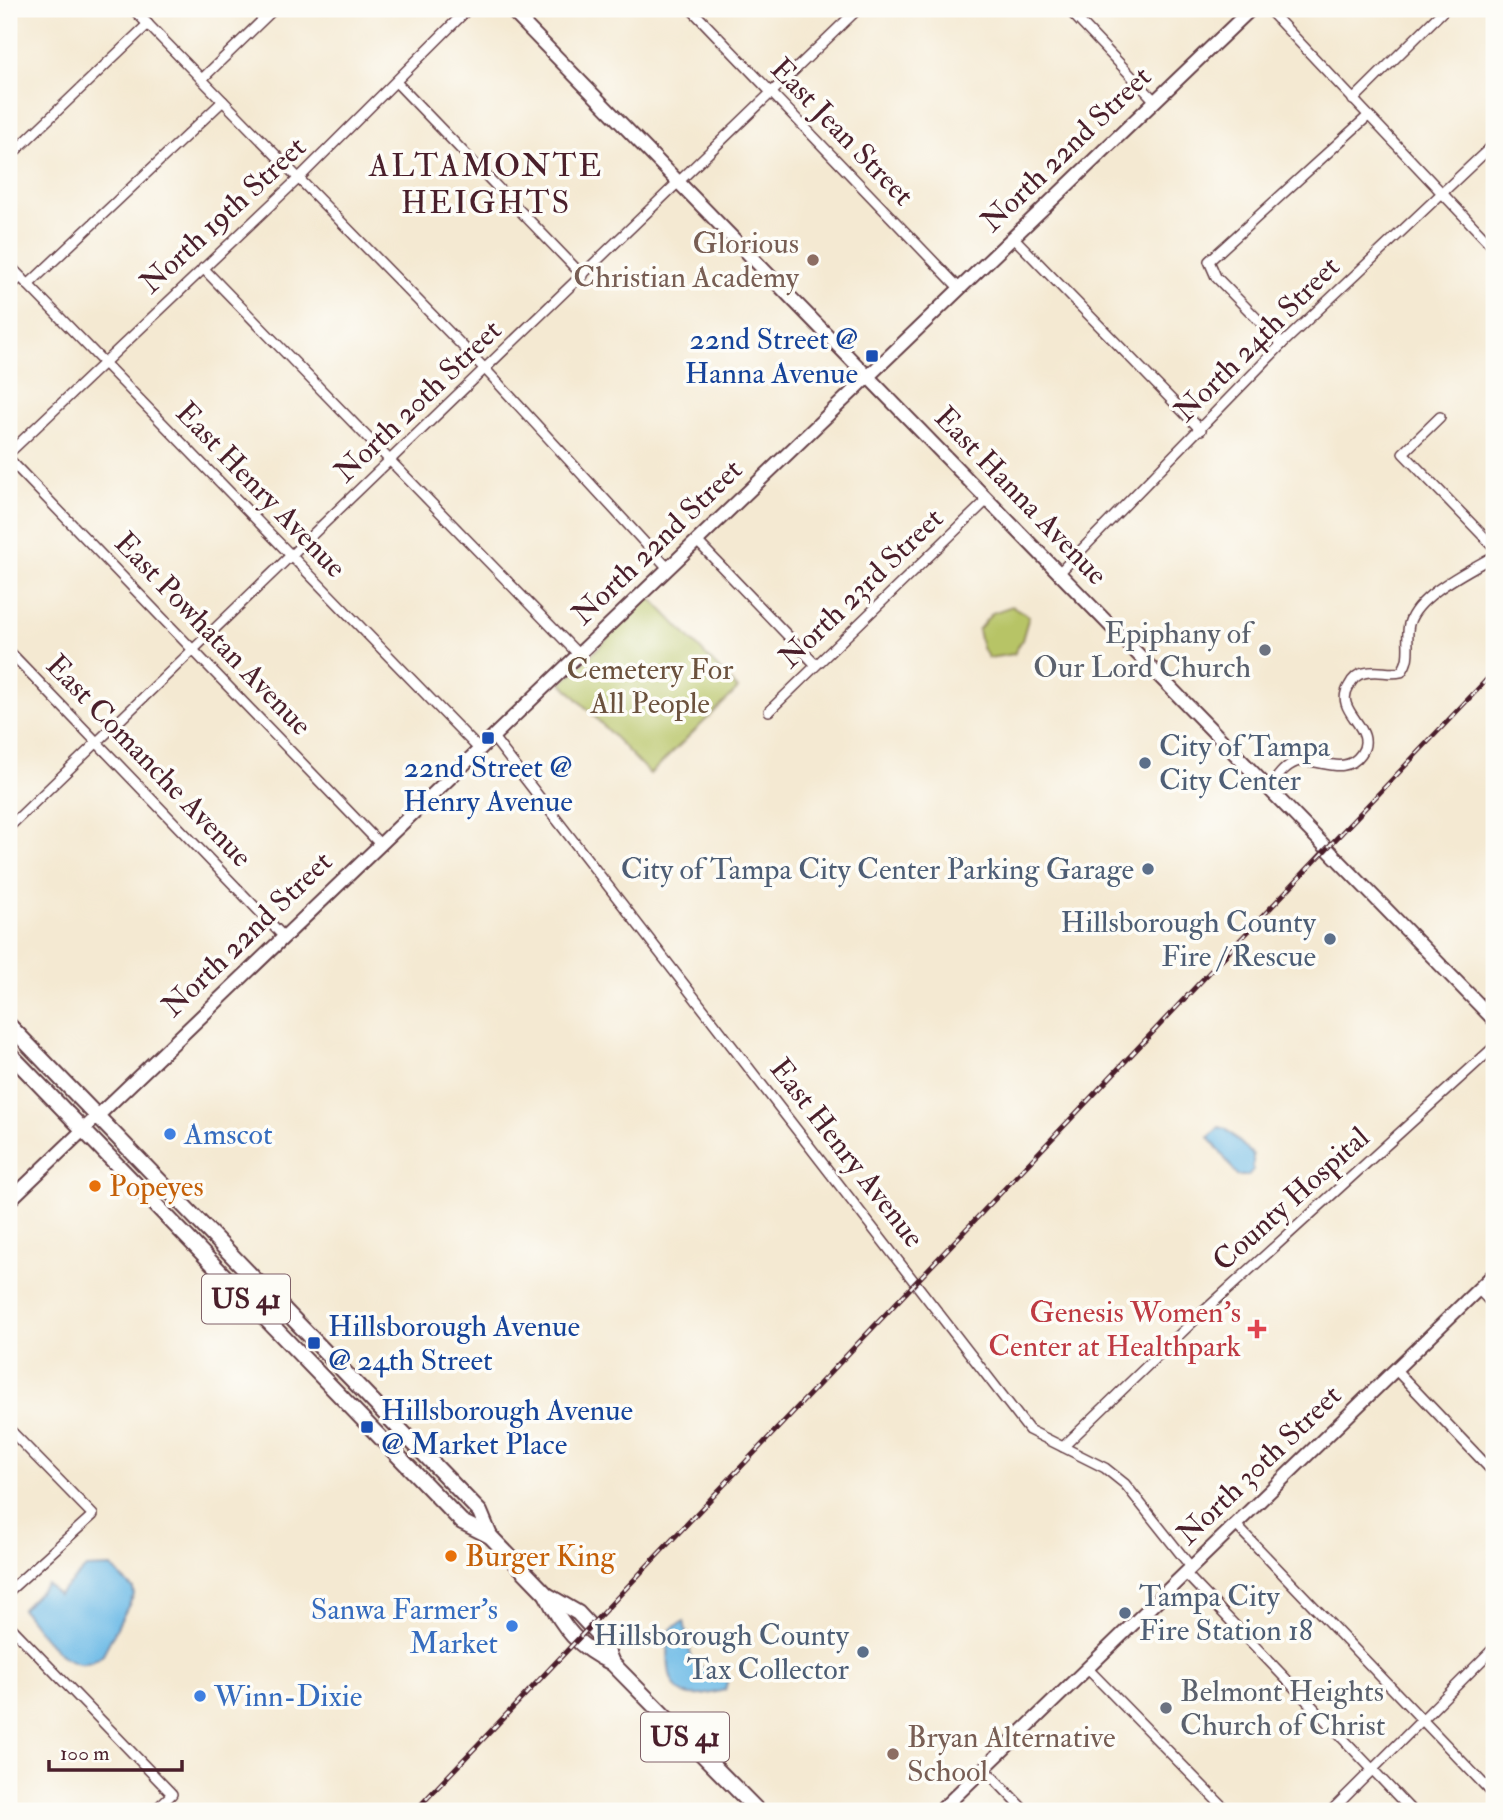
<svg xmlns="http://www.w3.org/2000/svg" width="1503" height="1820" viewBox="0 0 1503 1820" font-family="'IM FELL Double Pica',serif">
	<rect width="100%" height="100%" fill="#fdfcf7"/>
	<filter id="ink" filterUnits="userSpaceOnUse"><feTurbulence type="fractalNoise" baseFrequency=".0143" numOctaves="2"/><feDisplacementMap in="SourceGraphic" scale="14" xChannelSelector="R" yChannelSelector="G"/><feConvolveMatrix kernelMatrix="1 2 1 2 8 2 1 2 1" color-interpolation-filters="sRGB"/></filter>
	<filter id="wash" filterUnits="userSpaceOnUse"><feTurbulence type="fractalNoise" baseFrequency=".00686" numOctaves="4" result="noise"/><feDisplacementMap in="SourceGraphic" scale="28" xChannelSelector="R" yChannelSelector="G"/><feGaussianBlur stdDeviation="1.57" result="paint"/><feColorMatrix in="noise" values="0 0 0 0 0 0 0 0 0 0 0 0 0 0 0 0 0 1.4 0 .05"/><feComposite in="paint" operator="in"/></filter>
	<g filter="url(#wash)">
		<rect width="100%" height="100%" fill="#f4e9d2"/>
		<g fill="#b7c466" stroke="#807248" stroke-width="2">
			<polygon points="650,597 738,689 650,774 562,683"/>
			<polygon points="1012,606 1029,616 1022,640 1014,654 989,658 982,648 978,630 992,613"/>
		</g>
		<g fill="#6cbae6" stroke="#5b6c88" stroke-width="2">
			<polygon points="1219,1127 1226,1129 1253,1155 1253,1170 1248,1176 1238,1176 1209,1137"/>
			<path d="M111,1567L133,1589L134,1595L103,1654C71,1685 40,1631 22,1609L47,1584L58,1595L86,1568Z"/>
			<path d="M684,1621L692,1660L710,1673L728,1679L725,1690C697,1697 673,1703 669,1668C668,1653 667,1644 671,1629Z"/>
		</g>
	</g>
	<g filter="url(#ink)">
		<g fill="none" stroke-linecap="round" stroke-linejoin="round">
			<g stroke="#643d44" stroke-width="12">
				<g id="street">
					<polyline points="133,9 486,370 667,567"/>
					<polyline points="691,9 959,288"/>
					<polyline points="1068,9 1155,101"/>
					<polyline points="1268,9 1494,248"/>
					<polyline points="202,79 274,9"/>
					<polyline points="396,82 583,276"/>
					<polyline points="1353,100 1445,9"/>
					<polyline points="9,157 148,24"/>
					<polyline points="1013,237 1201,430"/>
					<polyline points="9,265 479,749"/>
					<polyline points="203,268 578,654"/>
					<polyline points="28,285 223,101"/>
					<polyline points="9,288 20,277"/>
					<polyline points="1282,344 1216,277 1209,261 1368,116"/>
					<polyline points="1440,417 1403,453 1494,547"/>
					<polyline points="9,453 298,179 468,9"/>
					<polyline points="9,459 380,844"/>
					<polyline points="696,540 816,665"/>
					<polyline points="1059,573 1282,344 1494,144"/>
					<polyline points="9,651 283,936"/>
					<polyline points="769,711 987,500"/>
					<polyline points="492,736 1029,1430 1105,1468 1125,1484 1191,1567"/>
					<path d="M1269,788C1276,779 1284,766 1296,762C1318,756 1344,778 1361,754C1379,728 1332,712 1349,686C1352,680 1357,674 1364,673C1377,669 1389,675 1401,672C1413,658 1405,641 1409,624C1417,595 1470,570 1494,556"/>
					<polyline points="9,827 858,9"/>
					<polyline points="1479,1290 1494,1306"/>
					<polyline points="1395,1369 1494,1473"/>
					<polyline points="9,1429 93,1515 9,1591"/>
					<polyline points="1063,1447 1203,1312 1494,1047"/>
					<polyline points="1235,1524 1494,1795"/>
					<polyline points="1185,1573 1412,1811"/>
					<polyline points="9,1625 172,1794 154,1811"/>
					<polyline points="1087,1668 1227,1811"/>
					<polyline points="983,1767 1025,1811"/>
					<polyline points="1331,1811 1494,1648"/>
				</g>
			</g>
			<g stroke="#643d44" stroke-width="16">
				<g id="secondary">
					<polyline points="510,9 1494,1020"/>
					<polyline points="9,1201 1251,9"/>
					<polyline points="940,1811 1494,1274"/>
				</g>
			</g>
			<g stroke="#643d44" stroke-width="18">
				<g id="primary">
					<polyline points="9,1025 480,1512 490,1536"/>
					<polyline points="9,1053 462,1522 490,1536 547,1595 578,1613 602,1639 612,1663 758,1811"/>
					<path d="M547,1596C564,1629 578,1647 612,1663"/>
				</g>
			</g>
			<use href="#street" stroke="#fff" stroke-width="9"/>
			<use href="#secondary" stroke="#fff" stroke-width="12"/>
			<use href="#primary" stroke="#fff" stroke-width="14"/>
			<g stroke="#4a1f2b" stroke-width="5">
				<polyline id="rail" points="415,1811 1494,672"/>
			</g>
			<use href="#rail" stroke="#fdfcf7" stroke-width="2.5" stroke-dasharray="8" stroke-linecap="butt"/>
		</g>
	</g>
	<g fill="#8d6e63" stroke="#fdfcf7" stroke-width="2.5">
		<circle cx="813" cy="260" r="7"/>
		<circle cx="893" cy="1754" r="7"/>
	</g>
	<g fill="#1a4fb4" stroke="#fdfcf7" stroke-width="2.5">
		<rect x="865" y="349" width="14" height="14" rx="3.5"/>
		<rect x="481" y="731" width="14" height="14" rx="3.5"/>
		<rect x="307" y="1336" width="14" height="14" rx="3.5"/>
		<rect x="360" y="1420" width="14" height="14" rx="3.5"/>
	</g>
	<g fill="#6b7280" stroke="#fdfcf7" stroke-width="2.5">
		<circle cx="1265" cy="650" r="7"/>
		<circle cx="1166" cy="1708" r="7"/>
	</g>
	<g fill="#5c6f8a" stroke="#fdfcf7" stroke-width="2.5">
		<circle cx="1145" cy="763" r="7"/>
		<circle cx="1148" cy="869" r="7"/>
		<circle cx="1330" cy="939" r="7"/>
		<circle cx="1125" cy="1613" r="7"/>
		<circle cx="863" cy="1652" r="7"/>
	</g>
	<g fill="#3f7fe0" stroke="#fdfcf7" stroke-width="2.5">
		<circle cx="170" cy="1134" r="7"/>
		<circle cx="512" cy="1626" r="7"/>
		<circle cx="200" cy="1696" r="7"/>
	</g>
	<g fill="#e8710a" stroke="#fdfcf7" stroke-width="2.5">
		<circle cx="95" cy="1186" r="7"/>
		<circle cx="451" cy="1556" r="7"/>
	</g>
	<path fill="#e0444e" stroke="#fdfcf7" stroke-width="2.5" d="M1253.5 1318.5h7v7h7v7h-7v7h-7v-7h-7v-7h7z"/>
	<g text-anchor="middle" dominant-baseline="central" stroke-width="7" stroke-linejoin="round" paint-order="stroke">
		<g fill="#fdfcf7" stroke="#806168" stroke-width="2">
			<rect x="202" y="1274.5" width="88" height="49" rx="5"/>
			<rect x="641" y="1712.5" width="88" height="49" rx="5"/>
		</g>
		<g font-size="28" font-weight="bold" fill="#4a1f2b">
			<text x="246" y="1299">US 41</text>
			<text x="685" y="1737">US 41</text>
		</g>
		<g font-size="30" fill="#4a1f2b" stroke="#fdfcf7">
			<text transform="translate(842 132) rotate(46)">East Jean Street</text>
			<text transform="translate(1066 149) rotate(-44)">North 22nd Street</text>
			<text transform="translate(223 215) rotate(-43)">North 19th Street</text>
			<text transform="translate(1257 339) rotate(-45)">North 24th Street</text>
			<text transform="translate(418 401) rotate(-44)">North 20th Street</text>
			<text transform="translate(261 490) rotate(46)">East Henry Avenue</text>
			<text transform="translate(1021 496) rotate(46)">East Hanna Avenue</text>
			<text transform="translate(657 542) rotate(-44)">North 22nd Street</text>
			<text transform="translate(861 588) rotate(-44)">North 23rd Street</text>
			<text transform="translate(213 634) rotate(46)">East Powhatan Avenue</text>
			<text transform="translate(149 761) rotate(46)">East Comanche Avenue</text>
			<text transform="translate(247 934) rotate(-44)">North 22nd Street</text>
			<text transform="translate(847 1153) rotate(52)">East Henry Avenue</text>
			<text transform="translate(1291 1199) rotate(-42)">County Hospital</text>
			<text transform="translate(1259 1465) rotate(-44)">North 30th Street</text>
		</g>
		<g font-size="30" fill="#785e54" stroke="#fdfcf7" text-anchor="end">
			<text x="799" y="243">Glorious<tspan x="799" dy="34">Christian Academy</tspan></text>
			<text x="907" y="1737" text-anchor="start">Bryan Alternative<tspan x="907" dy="34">School</tspan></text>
		</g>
		<g font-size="30" fill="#164399" stroke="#fdfcf7" text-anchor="start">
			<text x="858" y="339" text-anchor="end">22nd Street @<tspan x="858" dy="34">Hanna Avenue</tspan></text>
			<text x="488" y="767" text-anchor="middle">22nd Street @<tspan x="488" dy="34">Henry Avenue</tspan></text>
			<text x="328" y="1326">Hillsborough Avenue<tspan x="328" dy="34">@ 24th Street</tspan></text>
			<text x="381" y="1410">Hillsborough Avenue<tspan x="381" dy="34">@ Market Place</tspan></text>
		</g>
		<g font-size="30" fill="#5b616d" stroke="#fdfcf7" text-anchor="end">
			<text x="1251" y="633">Epiphany of<tspan x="1251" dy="34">Our Lord Church</tspan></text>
			<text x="1180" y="1691" text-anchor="start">Belmont Heights<tspan x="1180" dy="34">Church of Christ</tspan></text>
		</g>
		<g font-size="30" fill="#6b513d" stroke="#fdfcf7">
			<text x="650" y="669">Cemetery For<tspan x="650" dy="34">All People</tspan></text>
		</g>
		<g font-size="30" fill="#4e5e75" stroke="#fdfcf7" text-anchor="end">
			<text x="1159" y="746" text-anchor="start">City of Tampa<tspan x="1159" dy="34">City Center</tspan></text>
			<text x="1134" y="869">City of Tampa City Center Parking Garage</text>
			<text x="1316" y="922">Hillsborough County<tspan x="1316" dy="34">Fire / Rescue</tspan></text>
			<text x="1139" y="1596" text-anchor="start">Tampa City<tspan x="1139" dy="34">Fire Station 18</tspan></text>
			<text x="849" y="1635">Hillsborough County<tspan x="849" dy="34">Tax Collector</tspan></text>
		</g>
		<g font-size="30" fill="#366cbe" stroke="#fdfcf7" text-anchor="start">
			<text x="184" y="1134">Amscot</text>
			<text x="498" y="1609" text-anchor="end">Sanwa Farmer's<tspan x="498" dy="34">Market</tspan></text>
			<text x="214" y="1696">Winn-Dixie</text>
		</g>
		<g font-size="30" fill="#c56008" stroke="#fdfcf7" text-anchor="start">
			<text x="109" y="1186">Popeyes</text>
			<text x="465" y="1556">Burger King</text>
		</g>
		<g font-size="30" fill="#be3a42" stroke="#fdfcf7" text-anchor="end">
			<text x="1241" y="1312">Genesis Women’s<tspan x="1241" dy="34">Center at Healthpark</tspan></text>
		</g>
		<g font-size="32" letter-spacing="2" fill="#4a1f2b" stroke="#fdfcf7">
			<text x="486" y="166">ALTAMONTE<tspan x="486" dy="37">HEIGHTS</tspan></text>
		</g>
	</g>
	<rect width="1503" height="1820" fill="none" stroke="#fdfcf7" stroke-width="35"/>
	<path d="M49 1760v10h133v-10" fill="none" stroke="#4a1f2b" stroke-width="3.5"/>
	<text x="60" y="1760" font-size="21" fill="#4a1f2b" stroke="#fdfcf7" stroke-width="5" paint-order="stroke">100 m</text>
</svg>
